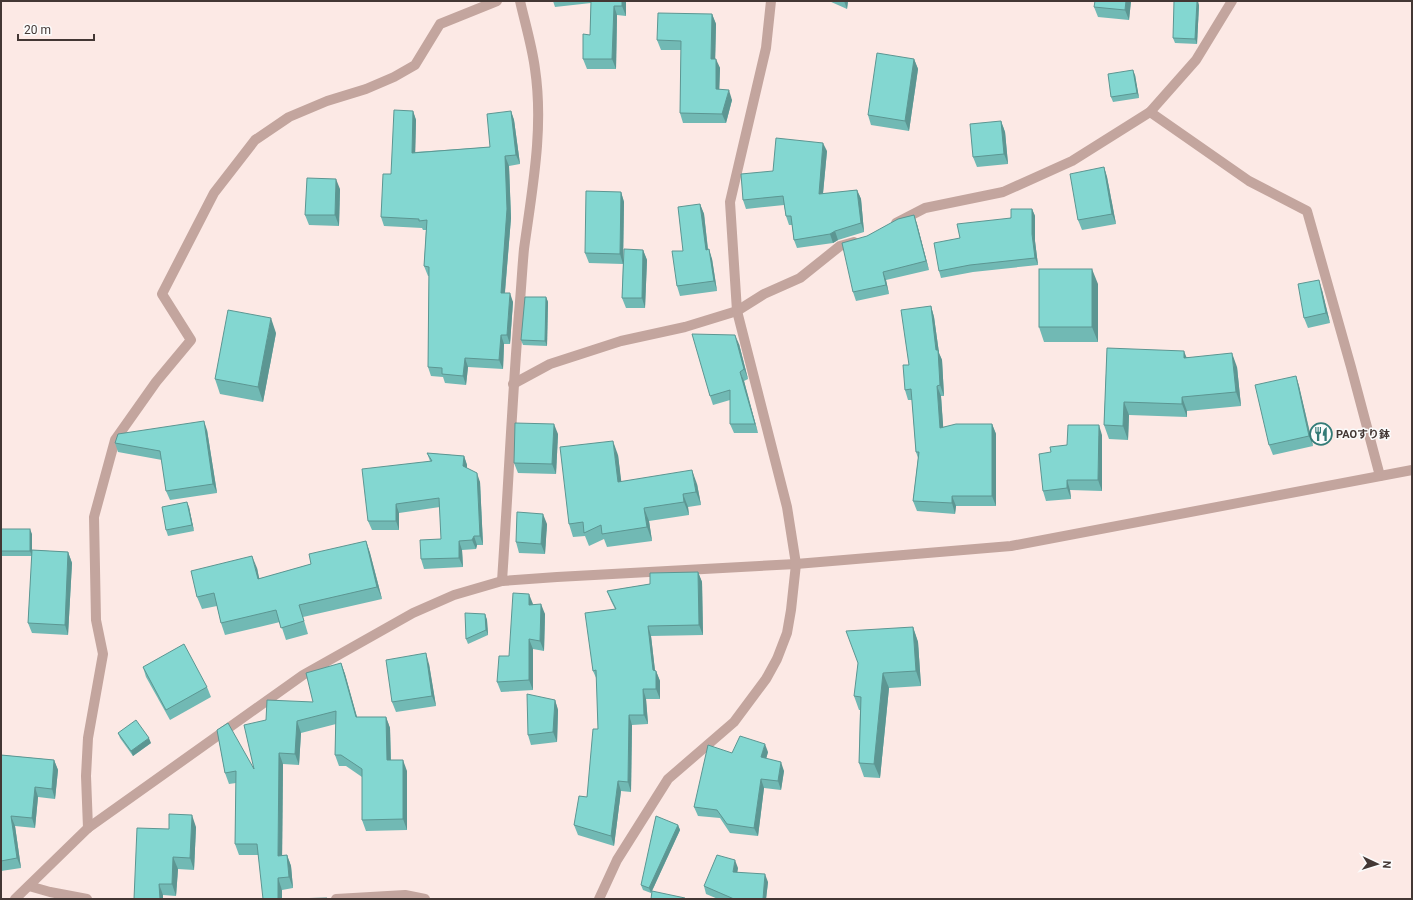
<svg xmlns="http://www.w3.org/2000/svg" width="1413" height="900" viewBox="0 0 1413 900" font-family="Roboto,'Noto Sans JP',sans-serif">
	<rect width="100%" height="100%" fill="#fce9e5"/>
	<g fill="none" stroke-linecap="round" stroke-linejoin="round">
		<g stroke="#c3a59e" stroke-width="10">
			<polyline points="1150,112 1249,181 1307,211 1351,367 1380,476"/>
			<polyline points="896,223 925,208 1003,192 1072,161 1150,112 1196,60 1232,1"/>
			<polyline points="513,384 550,364 621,341 685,327 737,311 764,294 800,278 840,246 854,242"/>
			<path d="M502,581C508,492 512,402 519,313C521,292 522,270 524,249C532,190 544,129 535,69C532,46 525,23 520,1"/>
			<polyline points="88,828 86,776 88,738 103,654 96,620 94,517 115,440 156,382 191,340 162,294 214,193 255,140 289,117 327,101 366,89 394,77 415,65 440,24 497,1"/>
			<polyline points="29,886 50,892 87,899"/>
			<polyline points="15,899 88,828 303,675 413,613 454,595 502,581 557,577 796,564 1011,546 1412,470"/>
			<polyline points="336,899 405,895 425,899"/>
			<polyline points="599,899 617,860 668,779 734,722 766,679 777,659 787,633 791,610 796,564 787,507 737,311 730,202 766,48 771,1"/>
		</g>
	</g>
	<g fill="#71b9b4">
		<polygon points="553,1 626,1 626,16 617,15 616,69 587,69 583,59 590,35 591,3 555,7"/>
		<polygon points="829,1 848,1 847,9"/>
		<polygon points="1131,1 1129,20 1098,17 1094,7"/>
		<polygon points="1199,5 1197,44 1175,43 1173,38"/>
		<polygon points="712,14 716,24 715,59 720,68 719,90 732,100 726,123 683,123 680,113 681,50 661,50 657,40"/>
		<polygon points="914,59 918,69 909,131 871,125 868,115"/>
		<polygon points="1135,75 1139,98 1113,102 1111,97"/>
		<polygon points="413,111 416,120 415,152 490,147 511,111 514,120 520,164 509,166 511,218 505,293 513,302 510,344 504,344 503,369 468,367 466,385 445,383 443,377 431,376 428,367 429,276 428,276 424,266 426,230 423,230 422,228 384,226 381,217 391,174"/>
		<polygon points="1001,121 1005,132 1008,164 977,167 973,157"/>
		<polygon points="827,151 823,194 857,190 861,199 864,232 838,240 833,243 797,248 794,240 792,225 789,225 786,216 784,205 746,209 743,200 773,171"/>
		<polygon points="1104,167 1107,177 1116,224 1082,230 1078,220"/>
		<polygon points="340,189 339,226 309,225 305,215"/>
		<polygon points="621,192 624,202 623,260 643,250 647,260 645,308 626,308 622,298 623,264 589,263 585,253"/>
		<polygon points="700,204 704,214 708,249 712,259 717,291 680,296 677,286 683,251"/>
		<polygon points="1032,209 1035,216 1035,241 1038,265 973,272 941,278 939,271 960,238"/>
		<polygon points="914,215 917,224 929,270 886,280 889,294 856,301 853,292 867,236"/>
		<polygon points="1098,284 1098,342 1044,342 1039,327"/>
		<polygon points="1322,290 1330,323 1308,328 1304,318"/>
		<polygon points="546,297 548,302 547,346 523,345 521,340"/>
		<polygon points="931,306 934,317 939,353 942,360 944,396 941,396 943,427 992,424 996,434 996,506 956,506 955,514 917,511 913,501 918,458 916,452 912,400 908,400 905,390 909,365"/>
		<polygon points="276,333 263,402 220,394 215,379"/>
		<polygon points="739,344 748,379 744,381 758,433 734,433 730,424 730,400 713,405 710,396"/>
		<polygon points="1107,348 1187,357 1237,367 1241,406 1187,411 1187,417 1129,415 1128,440 1109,439 1104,425"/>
		<polygon points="1296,376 1299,386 1313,446 1273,455 1269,445"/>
		<polygon points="207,430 217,493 170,500 166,491 162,460 118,452 115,443"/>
		<polygon points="558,434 556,474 518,473 514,463"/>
		<polygon points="1102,435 1102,491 1070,490 1071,499 1046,501 1043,491 1051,452 1067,445"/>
		<polygon points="427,453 464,456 467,465 467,468 480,482 483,545 477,545 476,549 462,550 463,567 424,569 421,559 441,539 440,507 399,513 399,530 372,530 368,521 430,461"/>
		<polygon points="618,455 621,482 697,484 701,505 688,507 689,515 649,521 652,541 607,547 604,539 589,546 585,536 573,537 569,524"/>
		<polygon points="189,507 194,531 168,536 166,530"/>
		<polygon points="547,524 545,554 519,553 516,542"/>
		<polygon points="1,529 32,534 32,550 68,552 72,563 68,635 32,633 28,623 32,556 2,556 1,553"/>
		<polygon points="366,541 370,553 382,599 303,617 308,634 286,640 280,622 225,635 221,623 217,606 202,609 197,597 257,568 259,579 311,564"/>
		<polygon points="698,572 702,582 703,635 651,636 655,671 656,671 660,681 660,699 646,699 648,724 632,725 631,792 621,791 614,846 578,835 574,825 587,797 598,729 597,680 593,671 615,609 611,601 607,591 650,584"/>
		<polygon points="533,604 545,614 544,651 533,649 533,690 501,692 497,682"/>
		<polygon points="485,614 487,620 488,635 468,644 466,639"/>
		<polygon points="913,627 918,642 921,686 889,688 880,778 864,777 859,763 860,710 859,710 854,696"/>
		<polygon points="341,663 345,674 357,717 386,717 390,728 391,760 407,771 407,830 366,831 362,820 362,777 346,766 339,766 335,755 336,724 301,733 299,765 283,764 282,855 287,855 291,866 293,888 282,890 258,855 239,855 235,844 236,783 229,784 225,773 217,730 254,769 313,702"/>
		<polygon points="429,664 436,706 396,712 392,702"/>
		<polygon points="143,667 207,687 211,697 170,720 146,677"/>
		<polygon points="555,700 558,710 557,742 531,745 528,735"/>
		<polygon points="118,733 151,743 133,756 120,738"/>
		<polygon points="1,752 2,755 54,760 58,770 55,799 38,797 35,828 15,826 21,868 1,871"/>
		<polygon points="768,752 766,759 784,771 781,790 764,788 758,836 730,833 720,818 698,816 694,807 732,753"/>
		<polygon points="678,825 680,830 651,893 643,890 641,885"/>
		<polygon points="196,827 194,870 178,869 176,896 163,895 163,899 134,899 169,829"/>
		<polygon points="738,868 737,872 768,882 766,899 718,899 706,894 704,886"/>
	</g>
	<g fill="#5c9692">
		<polygon points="622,1 626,1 626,16 622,6"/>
		<polygon points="844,1 848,1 847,9"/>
		<polygon points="1126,1 1131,1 1129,20 1125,10"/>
		<polygon points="1197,1 1198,1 1199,5 1197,44 1195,39"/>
		<polygon points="614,6 617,15 616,69 612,59"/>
		<polygon points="712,14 716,24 715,68 711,59"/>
		<polygon points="716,59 720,68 719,99 716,89"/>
		<polygon points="914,59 918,69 909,131 905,121"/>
		<polygon points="1133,70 1135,75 1139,98 1137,93"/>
		<polygon points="729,90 732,100 726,123 722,114"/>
		<polygon points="413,111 416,120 415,162 412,153"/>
		<polygon points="511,111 514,120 520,164 516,155"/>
		<polygon points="1001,121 1005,132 1008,164 1004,154"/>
		<polygon points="823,143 827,151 822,203 819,194"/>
		<polygon points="505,156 509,166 511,218 504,302 501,293"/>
		<polygon points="1104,167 1107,177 1116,224 1112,214"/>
		<polygon points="336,179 340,189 339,226 335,215"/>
		<polygon points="857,190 861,199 864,232 861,223"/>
		<polygon points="621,192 624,202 623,264 620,254"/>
		<polygon points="700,204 704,214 709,260 706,250"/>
		<polygon points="1032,209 1035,216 1035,241 1038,265 1035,258 1032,234"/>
		<polygon points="914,215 917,224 929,270 926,261"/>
		<polygon points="835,231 838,240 833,243 830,234"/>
		<polygon points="709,249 712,259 717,291 714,281"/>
		<polygon points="643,250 647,260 645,308 642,298"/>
		<polygon points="1092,269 1098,284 1098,342 1092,327"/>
		<polygon points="883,272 886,280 889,294 886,285"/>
		<polygon points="1319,280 1322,290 1330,323 1326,313"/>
		<polygon points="510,293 513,302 510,344 507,335"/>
		<polygon points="546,297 548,302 547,346 545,341"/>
		<polygon points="931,306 934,317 939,353 942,360 944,396 940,385"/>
		<polygon points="271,318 276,333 263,402 258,387"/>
		<polygon points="501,335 504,344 503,369 499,360"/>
		<polygon points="735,335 739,344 748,379 744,369"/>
		<polygon points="1184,351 1189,364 1184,358"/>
		<polygon points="1232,353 1237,367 1241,406 1236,392"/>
		<polygon points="465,358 468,367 466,385 463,376"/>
		<polygon points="740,372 744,381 758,433 755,424"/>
		<polygon points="1296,376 1299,386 1313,446 1309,436"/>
		<polygon points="937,386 941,396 944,438 940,428"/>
		<polygon points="1182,397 1187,411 1187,417 1182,404"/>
		<polygon points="1124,402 1129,415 1128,440 1123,426"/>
		<polygon points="204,421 207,430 217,493 213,484"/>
		<polygon points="554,424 558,434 556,474 552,464"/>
		<polygon points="992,424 996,434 996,506 992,496"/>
		<polygon points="1099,425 1102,435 1102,491 1098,480"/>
		<polygon points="613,441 618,455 623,495 618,482"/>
		<polygon points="464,456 467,465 467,475 463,466"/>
		<polygon points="692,470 697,484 701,505 696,492"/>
		<polygon points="477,473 480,482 483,545 480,536"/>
		<polygon points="1067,480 1070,490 1071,499 1067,488"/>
		<polygon points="683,494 688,507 689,515 684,502"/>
		<polygon points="952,496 956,506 955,514 952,503"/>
		<polygon points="187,502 189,507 194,531 192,525"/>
		<polygon points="396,504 399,513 399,530 396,521"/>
		<polygon points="644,508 649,521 652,541 647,527"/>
		<polygon points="543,514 547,524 545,554 541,544"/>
		<polygon points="30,529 32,534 32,556 30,551"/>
		<polygon points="474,536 477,545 476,549 472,540"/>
		<polygon points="366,541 370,553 382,599 377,587"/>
		<polygon points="459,541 462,550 463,567 459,558"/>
		<polygon points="68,552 72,563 68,635 65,625"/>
		<polygon points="252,556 257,568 262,591 258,579"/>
		<polygon points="698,572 702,582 703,635 699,625"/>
		<polygon points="529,594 533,604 533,615 529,605"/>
		<polygon points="541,604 545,614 544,651 540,641"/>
		<polygon points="485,614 487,620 488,635 486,630"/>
		<polygon points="648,626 651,636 656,679 656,671 660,681 660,699 656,689 653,670"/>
		<polygon points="913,627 918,642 921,686 916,671"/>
		<polygon points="529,639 533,649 533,690 529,680"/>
		<polygon points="426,653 429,664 436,706 432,696"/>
		<polygon points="341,663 345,674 360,728 356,717"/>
		<polygon points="883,673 889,688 880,778 874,764"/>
		<polygon points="643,689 646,699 648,724 644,715"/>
		<polygon points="555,700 558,710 557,742 553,732"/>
		<polygon points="629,715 632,725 631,792 628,782"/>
		<polygon points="386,717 390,728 391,771 387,760"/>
		<polygon points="297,721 301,733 299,765 295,754"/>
		<polygon points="149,738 151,743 133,756 131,751"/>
		<polygon points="765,744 768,752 764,766 761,757"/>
		<polygon points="279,753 283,764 282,867 278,856"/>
		<polygon points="54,760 58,770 55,799 52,789"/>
		<polygon points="403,760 407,771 407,830 403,819"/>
		<polygon points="781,762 784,771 781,790 778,781"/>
		<polygon points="761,779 764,788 758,836 754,828"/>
		<polygon points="618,781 621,791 614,846 611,836"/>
		<polygon points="35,787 38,797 35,828 32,818"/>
		<polygon points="192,815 196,827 194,870 190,858"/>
		<polygon points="11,816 15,826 21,868 17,858"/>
		<polygon points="678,825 680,830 651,893 649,888"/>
		<polygon points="287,855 291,866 293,888 289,877"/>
		<polygon points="173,857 178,869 176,896 172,884"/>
		<polygon points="735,860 738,868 736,880 733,872"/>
		<polygon points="765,874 768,882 766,899 763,899"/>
		<polygon points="278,878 282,890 282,899 278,899"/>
		<polygon points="159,884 163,895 163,899 160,899"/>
	</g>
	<g fill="#83d7d1" stroke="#5c9692">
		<polygon points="591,1 622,1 622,6 614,6 612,59 583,59 583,34 590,35"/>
		<polygon points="1095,1 1126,1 1125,10 1094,7"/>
		<polygon points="1174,1 1197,1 1195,39 1173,38"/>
		<polygon points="658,13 712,14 711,59 716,59 716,89 729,90 722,114 680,113 681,41 657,40"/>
		<polygon points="877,53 914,59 905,121 868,115"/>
		<polygon points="1133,70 1137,93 1111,97 1108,74"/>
		<polygon points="394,110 413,111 412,153 490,147 487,114 511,111 516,155 505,156 507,209 501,293 510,293 507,335 501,335 499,360 465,358 463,376 442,374 442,368 428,367 429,267 424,266 427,220 419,221 419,219 381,217 383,174 391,174"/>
		<polygon points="1001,121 1004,154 973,157 970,124"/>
		<polygon points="776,138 823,143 819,194 857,190 861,223 835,231 830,234 794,240 791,216 786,216 783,196 743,200 741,174 773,171"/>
		<polygon points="1104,167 1112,214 1078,220 1070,174"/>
		<polygon points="307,178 336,179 335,215 305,215"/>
		<polygon points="586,191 621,192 620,254 585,253"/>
		<polygon points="700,204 706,250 709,249 714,281 677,286 672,251 683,251 678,207"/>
		<polygon points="1011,209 1032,209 1032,234 1035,258 970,265 939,271 934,243 960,238 957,224 1011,218"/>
		<polygon points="914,215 926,261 883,272 886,285 853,292 842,243 867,236 898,219"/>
		<polygon points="624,249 643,250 642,298 622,298"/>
		<rect x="1039" y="269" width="53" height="58"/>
		<polygon points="1319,280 1326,313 1304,318 1298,284"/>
		<polygon points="525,297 546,297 545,341 521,340"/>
		<polygon points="931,306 936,350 938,350 940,385 937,386 940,428 956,424 992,424 992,496 952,496 952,503 913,501 919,452 916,452 911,389 905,390 903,365 909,365 901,310"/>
		<polygon points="228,310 271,318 258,387 215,379"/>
		<polygon points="692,334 735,335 744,369 740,372 755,424 730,424 730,390 710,396"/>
		<polygon points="1107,348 1184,351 1184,358 1232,353 1236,392 1182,397 1182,404 1124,402 1123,426 1104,425"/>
		<polygon points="1296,376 1309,436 1269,445 1255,385"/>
		<polygon points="204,421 213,484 166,491 160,451 115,443 118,434"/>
		<polygon points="515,423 554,424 552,464 514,463"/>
		<polygon points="1068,425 1099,425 1098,480 1067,480 1067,488 1043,491 1039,454 1051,452 1050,447 1067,445"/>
		<polygon points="613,441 618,482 692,470 696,492 683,494 684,502 644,508 647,527 602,534 601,525 584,533 583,522 569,524 560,447"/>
		<polygon points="427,453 464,456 463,466 477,473 480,536 474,536 472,540 459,541 459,558 421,559 420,540 441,539 439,498 396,504 396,521 368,521 362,469 432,461"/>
		<polygon points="187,502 192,525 166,530 162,507"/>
		<polygon points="517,512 543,514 541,544 516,542"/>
		<rect x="1" y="529" width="29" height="22"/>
		<polygon points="366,541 377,587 299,605 304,621 281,628 276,610 221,623 214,593 197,597 191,571 252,556 258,579 311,564 309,554"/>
		<polygon points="32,550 68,552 65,625 28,623"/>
		<polygon points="698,572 699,625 648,626 653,670 656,671 656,689 643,689 644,715 629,715 628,782 618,781 611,836 574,825 579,796 587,797 593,729 598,729 596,670 593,671 585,613 616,609 607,591 650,584 650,573"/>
		<polygon points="513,593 529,594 529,605 541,604 540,641 529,639 529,680 497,682 499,656 509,656"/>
		<polygon points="465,613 485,614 486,630 466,639"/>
		<polygon points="913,627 916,671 883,673 874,764 859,763 861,697 854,696 858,663 846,631"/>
		<polygon points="184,644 207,687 166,710 143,667"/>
		<polygon points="426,653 432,696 392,702 386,660"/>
		<polygon points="341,663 356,717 386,717 387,760 403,760 403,819 362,820 362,769 341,755 335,755 336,711 297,721 295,754 279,753 278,856 287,855 289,877 278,878 278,899 263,899 257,844 235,844 236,771 225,773 217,730 228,723 254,769 244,725 266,720 267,700 313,702 306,673"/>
		<polygon points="527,694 555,700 553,732 528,735"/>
		<polygon points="136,720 149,738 131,751 118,733"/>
		<polygon points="740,736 765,744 761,757 781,762 778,781 761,779 754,828 727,824 717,810 694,807 708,745 732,753"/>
		<polygon points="1,755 54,760 52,789 35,787 32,818 11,816 17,858 1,861"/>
		<polygon points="169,814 192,815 190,858 173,857 172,884 159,884 160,899 134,899 137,828 169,829"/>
		<polygon points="656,816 678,825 649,888 641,885"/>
		<polygon points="717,855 735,860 733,872 765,874 763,899 734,899 704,886"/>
		<polygon points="652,891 685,898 685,899 651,899"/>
		<polygon points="327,898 327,899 291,899"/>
	</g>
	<defs>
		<g id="restaurant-ring" transform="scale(1.15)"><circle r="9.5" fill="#fbfbfb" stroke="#337b77" stroke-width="1.5"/><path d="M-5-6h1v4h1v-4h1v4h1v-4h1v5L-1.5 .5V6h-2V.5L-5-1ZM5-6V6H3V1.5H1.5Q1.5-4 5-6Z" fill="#337b77"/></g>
	</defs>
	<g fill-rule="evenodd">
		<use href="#restaurant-ring" x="1321" y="434"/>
	</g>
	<g text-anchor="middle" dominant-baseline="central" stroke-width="3" stroke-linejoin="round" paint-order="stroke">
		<g font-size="11" font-weight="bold" fill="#433734" stroke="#fbfbfb" text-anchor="start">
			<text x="1336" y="434">PAOすり鉢</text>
		</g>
	</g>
	<rect width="1413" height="900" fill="none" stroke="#433734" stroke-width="4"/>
	<g transform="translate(1377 864) rotate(94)" stroke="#fbfbfb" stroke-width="3" paint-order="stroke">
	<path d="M0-3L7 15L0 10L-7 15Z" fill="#433734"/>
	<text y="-6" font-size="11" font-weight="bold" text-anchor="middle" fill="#433734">N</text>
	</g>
	<path d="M18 34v6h76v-6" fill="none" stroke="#433734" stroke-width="2"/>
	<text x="24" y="34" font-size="12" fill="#433734" stroke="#fbfbfb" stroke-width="3" paint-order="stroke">20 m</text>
</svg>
